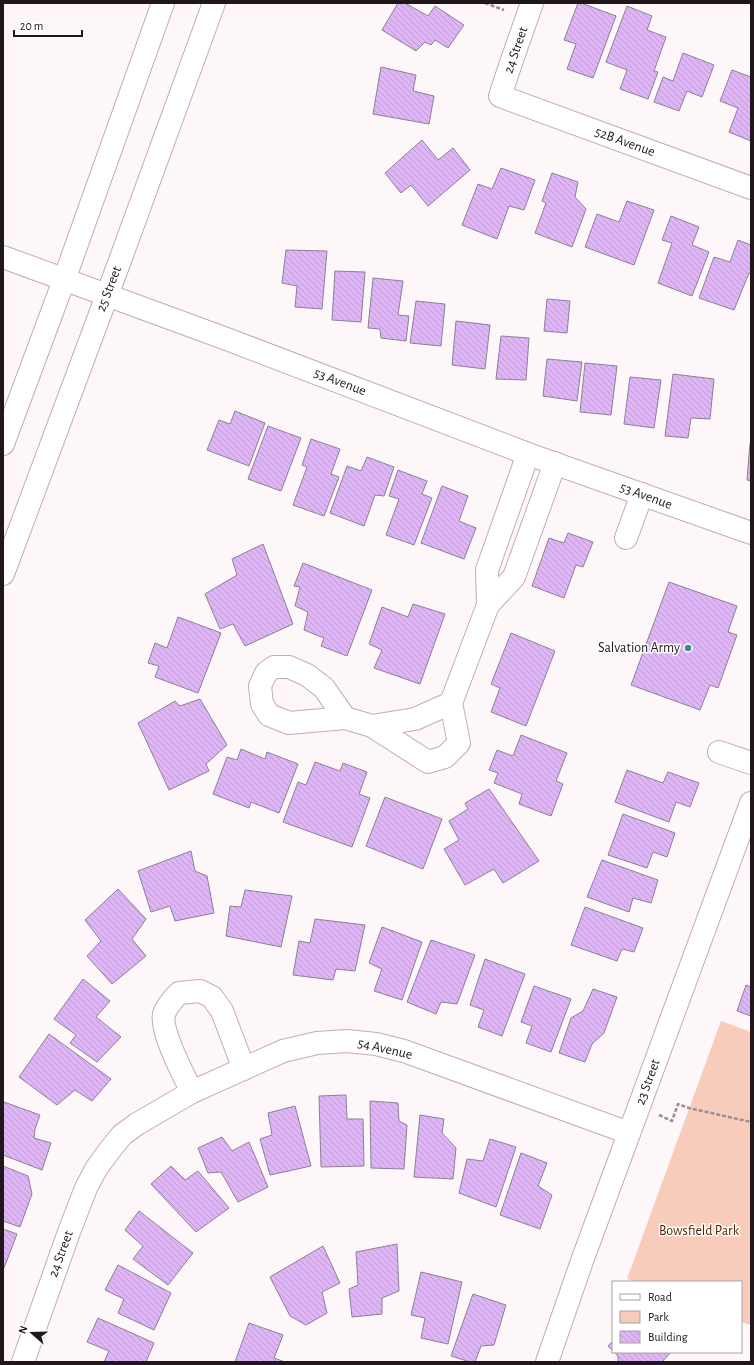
<svg xmlns="http://www.w3.org/2000/svg" width="754" height="1365" viewBox="0 0 754 1365" font-family="'Alegreya Sans',sans-serif">
	<defs>
		<pattern id="building-back-hatch" width="6" height="6" patternUnits="userSpaceOnUse"><rect width="6" height="6" fill="#dfb5f8"/><path d="M-1 5l2 2M0 0l6 6M5-1l2 2" fill="none" stroke="#bf9bd4"/></pattern>
	</defs>
	<rect width="100%" height="100%" fill="#fdf7fa"/>
	<polygon fill="#f8ccba" points="721,1021 751,1032 751,1325 741,1322 741,1282 637,1282 627,1279"/>
	<g fill="url(#building-back-hatch)" stroke="#8d7f96">
		<polygon points="398,3 405,3 428,16 435,6 464,25 448,48 435,40 431,45 425,42 416,51 382,30"/>
		<polygon points="578,3 581,3 616,16 593,78 567,69 576,44 564,40"/>
		<polygon points="627,6 652,16 647,30 666,37 654,71 658,72 648,99 620,89 627,70 606,62"/>
		<polygon points="683,53 714,65 702,97 687,91 679,111 654,102 663,77 673,81"/>
		<polygon points="381,67 416,75 413,91 434,96 429,124 373,114"/>
		<polygon points="732,70 751,77 751,141 729,132 738,108 720,101"/>
		<polygon points="422,140 438,160 453,148 470,170 428,206 411,185 401,193 385,173"/>
		<polygon points="501,168 535,180 524,210 509,206 497,239 462,225 478,184 492,189"/>
		<polygon points="552,173 578,182 575,197 586,209 572,247 535,233 546,203 542,201"/>
		<polygon points="627,201 654,210 634,265 585,247 597,214 619,222"/>
		<polygon points="671,216 699,227 692,245 709,252 692,296 658,283 672,243 662,240"/>
		<polygon points="738,240 751,245 751,274 749,273 734,310 699,298 714,257 730,262"/>
		<polygon points="286,250 327,251 322,309 295,307 297,286 282,283"/>
		<polygon points="335,271 365,272 361,322 332,320"/>
		<polygon points="373,278 403,281 398,315 409,316 406,341 381,338 380,329 368,328"/>
		<polygon points="547,299 570,301 567,333 544,331"/>
		<polygon points="416,301 445,304 441,346 410,343"/>
		<polygon points="456,321 490,325 485,369 452,365"/>
		<polygon points="501,336 529,338 526,380 496,379"/>
		<polygon points="547,359 582,362 577,401 543,396"/>
		<polygon points="585,363 617,366 611,415 580,412"/>
		<polygon points="673,374 714,379 710,419 691,418 688,438 665,436"/>
		<polygon points="630,377 661,380 654,428 624,424"/>
		<polygon points="235,411 265,423 249,466 207,450 219,420 230,424"/>
		<polygon points="268,426 301,438 281,491 248,479"/>
		<polygon points="311,439 340,449 331,474 339,477 324,516 293,505 307,467 302,465"/>
		<polygon points="750,443 751,443 751,481 747,480"/>
		<polygon points="367,457 394,467 384,496 375,495 364,526 330,513 347,466 361,471"/>
		<polygon points="398,470 427,481 422,494 432,498 414,545 386,535 399,499 389,496"/>
		<polygon points="442,486 468,496 459,521 476,528 464,559 421,543"/>
		<polygon points="568,533 593,542 583,567 576,565 564,598 532,586 549,538 564,543"/>
		<polygon points="263,544 293,624 245,646 233,624 220,629 205,594 237,575 232,559"/>
		<polygon points="303,563 372,590 347,656 321,646 324,638 304,630 308,612 295,606 300,587 294,586"/>
		<polygon points="669,582 737,606 728,632 737,635 718,688 710,685 700,710 631,685"/>
		<polygon points="413,604 445,614 420,684 374,668 382,650 369,644 382,607 408,617"/>
		<polygon points="178,617 221,633 198,693 155,677 159,666 148,663 155,643 167,648"/>
		<polygon points="511,633 555,651 526,726 491,712 500,688 491,684"/>
		<polygon points="200,699 227,745 206,764 209,771 169,790 138,723 175,701 180,706"/>
		<polygon points="521,735 567,753 556,781 563,784 551,816 519,804 522,794 494,783 498,773 489,770 497,750 513,756"/>
		<polygon points="241,749 265,759 267,752 298,764 279,813 251,802 249,808 213,794 227,757 237,760"/>
		<polygon points="315,762 340,771 343,763 367,772 359,794 370,798 352,847 283,822 298,782 306,785"/>
		<polygon points="627,770 663,783 668,772 699,783 690,807 676,802 669,822 615,802"/>
		<polygon points="489,789 539,861 503,883 494,869 465,885 444,849 459,840 449,821 468,809 465,803"/>
		<polygon points="385,797 442,819 423,869 366,846"/>
		<polygon points="623,814 675,833 667,857 653,852 647,868 608,855"/>
		<polygon points="191,851 195,871 207,876 214,913 175,921 170,906 151,912 138,871"/>
		<polygon points="602,860 658,880 651,903 633,898 629,912 587,897"/>
		<polygon points="118,889 146,919 132,939 146,956 112,984 87,956 101,941 85,920"/>
		<polygon points="245,890 292,896 281,947 226,936 230,906 241,907"/>
		<polygon points="585,907 643,928 634,952 622,949 617,961 571,945"/>
		<polygon points="315,919 365,925 355,971 336,969 333,980 293,975 299,941 310,943"/>
		<polygon points="382,927 422,942 402,1000 374,991 382,969 369,963"/>
		<polygon points="431,940 475,955 457,1004 441,1002 436,1014 407,1002"/>
		<polygon points="485,959 525,974 502,1036 478,1027 484,1010 470,1005"/>
		<polygon points="83,979 110,1001 96,1017 121,1037 97,1062 70,1043 76,1035 54,1019"/>
		<polygon points="746,985 751,987 751,1016 737,1011"/>
		<polygon points="534,986 571,999 551,1052 526,1043 532,1026 521,1022"/>
		<polygon points="593,989 617,997 604,1033 592,1044 585,1062 559,1053 571,1018 583,1011"/>
		<polygon points="49,1034 111,1079 92,1101 75,1090 57,1105 19,1077"/>
		<polygon points="346,1095 347,1119 363,1119 364,1166 321,1167 319,1096"/>
		<polygon points="370,1101 398,1103 399,1121 407,1125 404,1169 371,1168"/>
		<polygon points="4,1102 40,1115 35,1129 34,1138 51,1143 42,1170 3,1155 3,1105"/>
		<polygon points="295,1106 311,1166 270,1175 260,1139 272,1135 268,1113"/>
		<polygon points="420,1115 444,1119 442,1133 456,1148 453,1179 414,1177"/>
		<polygon points="222,1137 232,1151 249,1142 268,1187 238,1202 221,1172 208,1173 198,1148"/>
		<polygon points="490,1139 516,1147 496,1207 459,1193 467,1159 483,1161"/>
		<polygon points="521,1153 547,1163 538,1186 552,1195 540,1229 500,1215"/>
		<polygon points="3,1166 28,1176 32,1194 20,1227 3,1221"/>
		<polygon points="171,1166 185,1180 198,1171 229,1208 196,1232 151,1184"/>
		<polygon points="139,1211 193,1253 168,1285 133,1259 143,1246 125,1230"/>
		<polygon points="3,1229 17,1234 4,1268 3,1268"/>
		<polygon points="397,1244 399,1291 382,1298 382,1314 352,1317 349,1289 358,1285 356,1252"/>
		<polygon points="323,1246 340,1283 322,1292 327,1313 306,1325 290,1316 270,1277"/>
		<polygon points="118,1265 171,1293 154,1330 118,1313 124,1299 105,1290"/>
		<polygon points="421,1272 462,1282 448,1344 421,1338 425,1318 411,1315"/>
		<polygon points="473,1294 506,1305 494,1345 481,1346 475,1362 470,1362 451,1356"/>
		<polygon points="98,1318 154,1343 146,1362 104,1362 109,1351 87,1342"/>
		<polygon points="249,1323 283,1335 274,1358 285,1362 235,1362"/>
		<polygon points="613,1341 613,1351 608,1346"/>
		<polygon points="614,1352 671,1352 662,1362 618,1362 618,1356"/>
	</g>
	<g fill="none" stroke-linecap="round" stroke-linejoin="round">
		<g stroke="#c5aab9" stroke-width="24">
			<g id="minor">
				<polyline points="532,3 512,60 500,96 751,188"/>
				<polyline points="3,257 224,338 528,454 751,533"/>
				<polyline points="626,538 642,494"/>
				<polyline points="488,605 514,577 555,463"/>
				<polyline points="451,703 415,719 372,726 428,762 445,757 459,743 451,703 488,605 487,570 528,454"/>
				<polyline points="345,718 324,688 307,675 289,667 274,667 266,673 260,686 262,704 269,715 289,723 345,718 372,726"/>
				<polyline points="719,752 751,763"/>
				<path d="M192,1092C184,1076 160,1031 164,1014C167,1006 173,999 179,993L200,991L212,997L222,1011L244,1069"/>
				<polyline points="23,1362 69,1232 86,1188 96,1169 109,1151 122,1135 137,1124 192,1092 283,1051 317,1043 347,1041 376,1044 404,1051 629,1133"/>
				<polyline points="547,1362 582,1261 751,803"/>
			</g>
		</g>
		<g stroke="#c5aab9" stroke-width="24">
			<g id="major">
				<polyline points="3,444 64,280 163,3"/>
				<polyline points="3,574 118,266 214,3"/>
			</g>
		</g>
		<g stroke="#978f93" stroke-width="2.5" stroke-dasharray="4 2" stroke-linecap="butt">
			<polyline points="485,3 504,10"/>
			<polyline points="659,1115 672,1121 678,1104 689,1108 751,1122"/>
		</g>
		<use href="#minor" stroke="#fff" stroke-width="22"/>
		<use href="#major" stroke="#fff" stroke-width="22"/>
	</g>
	<circle fill="#418984" stroke="#fff" stroke-width="1.5" cx="688" cy="648" r="4"/>
	<g text-anchor="middle" dominant-baseline="central" stroke-width="3" stroke-linejoin="round" paint-order="stroke">
		<g font-size="14" fill="#20161c" stroke="#fff">
			<text transform="translate(516 50) rotate(-71)">24 Street</text>
			<text transform="translate(625 142) rotate(20)">52B Avenue</text>
			<text transform="translate(109 289) rotate(-69)">25 Street</text>
			<text transform="translate(340 382) rotate(21)">53 Avenue</text>
			<text transform="translate(646 496) rotate(20)">53 Avenue</text>
			<text transform="translate(385 1049) rotate(13)">54 Avenue</text>
			<text transform="translate(648 1082) rotate(-70)">23 Street</text>
			<text transform="translate(61 1254) rotate(-70)">24 Street</text>
		</g>
		<g font-size="14" fill="#20161c" stroke="#fff" text-anchor="end">
			<text x="680" y="648">Salvation Army</text>
		</g>
		<g font-size="14" fill="#581d00" stroke="#fff">
			<text x="699" y="1231">Bowsfield Park</text>
		</g>
	</g>
	<rect width="754" height="1365" fill="none" stroke="#20161c" stroke-width="8"/>
	<rect x="612" y="1281" width="130" height="72" fill="#ffffff" stroke="#a6a2a4"/>
	<rect x="620" y="1294" width="20" height="6" fill="#ffffff" stroke="#a6a2a4"/>
	<text x="648" y="1301" font-size="12" fill="#20161c">Road</text>
	<rect x="620" y="1311" width="20" height="12" fill="#f8ccba" stroke="#a6a2a4"/>
	<text x="648" y="1321" font-size="12" fill="#20161c">Park</text>
	<rect x="620" y="1331" width="20" height="12" fill="url(#building-back-hatch)" stroke="#a6a2a4"/>
	<text x="648" y="1341" font-size="12" fill="#20161c">Building</text>
	<g transform="translate(32 1333) rotate(290)" stroke="#ffffff" stroke-width="3" paint-order="stroke">
	<path d="M0-3L7 15L0 10L-7 15Z" fill="#20161c"/>
	<text y="-6" font-size="11" font-weight="bold" text-anchor="middle" fill="#20161c">N</text>
	</g>
	<path d="M14 30v6h68v-6" fill="none" stroke="#20161c" stroke-width="2"/>
	<text x="20" y="30" font-size="12" fill="#20161c" stroke="#ffffff" stroke-width="3" paint-order="stroke">20 m</text>
</svg>
